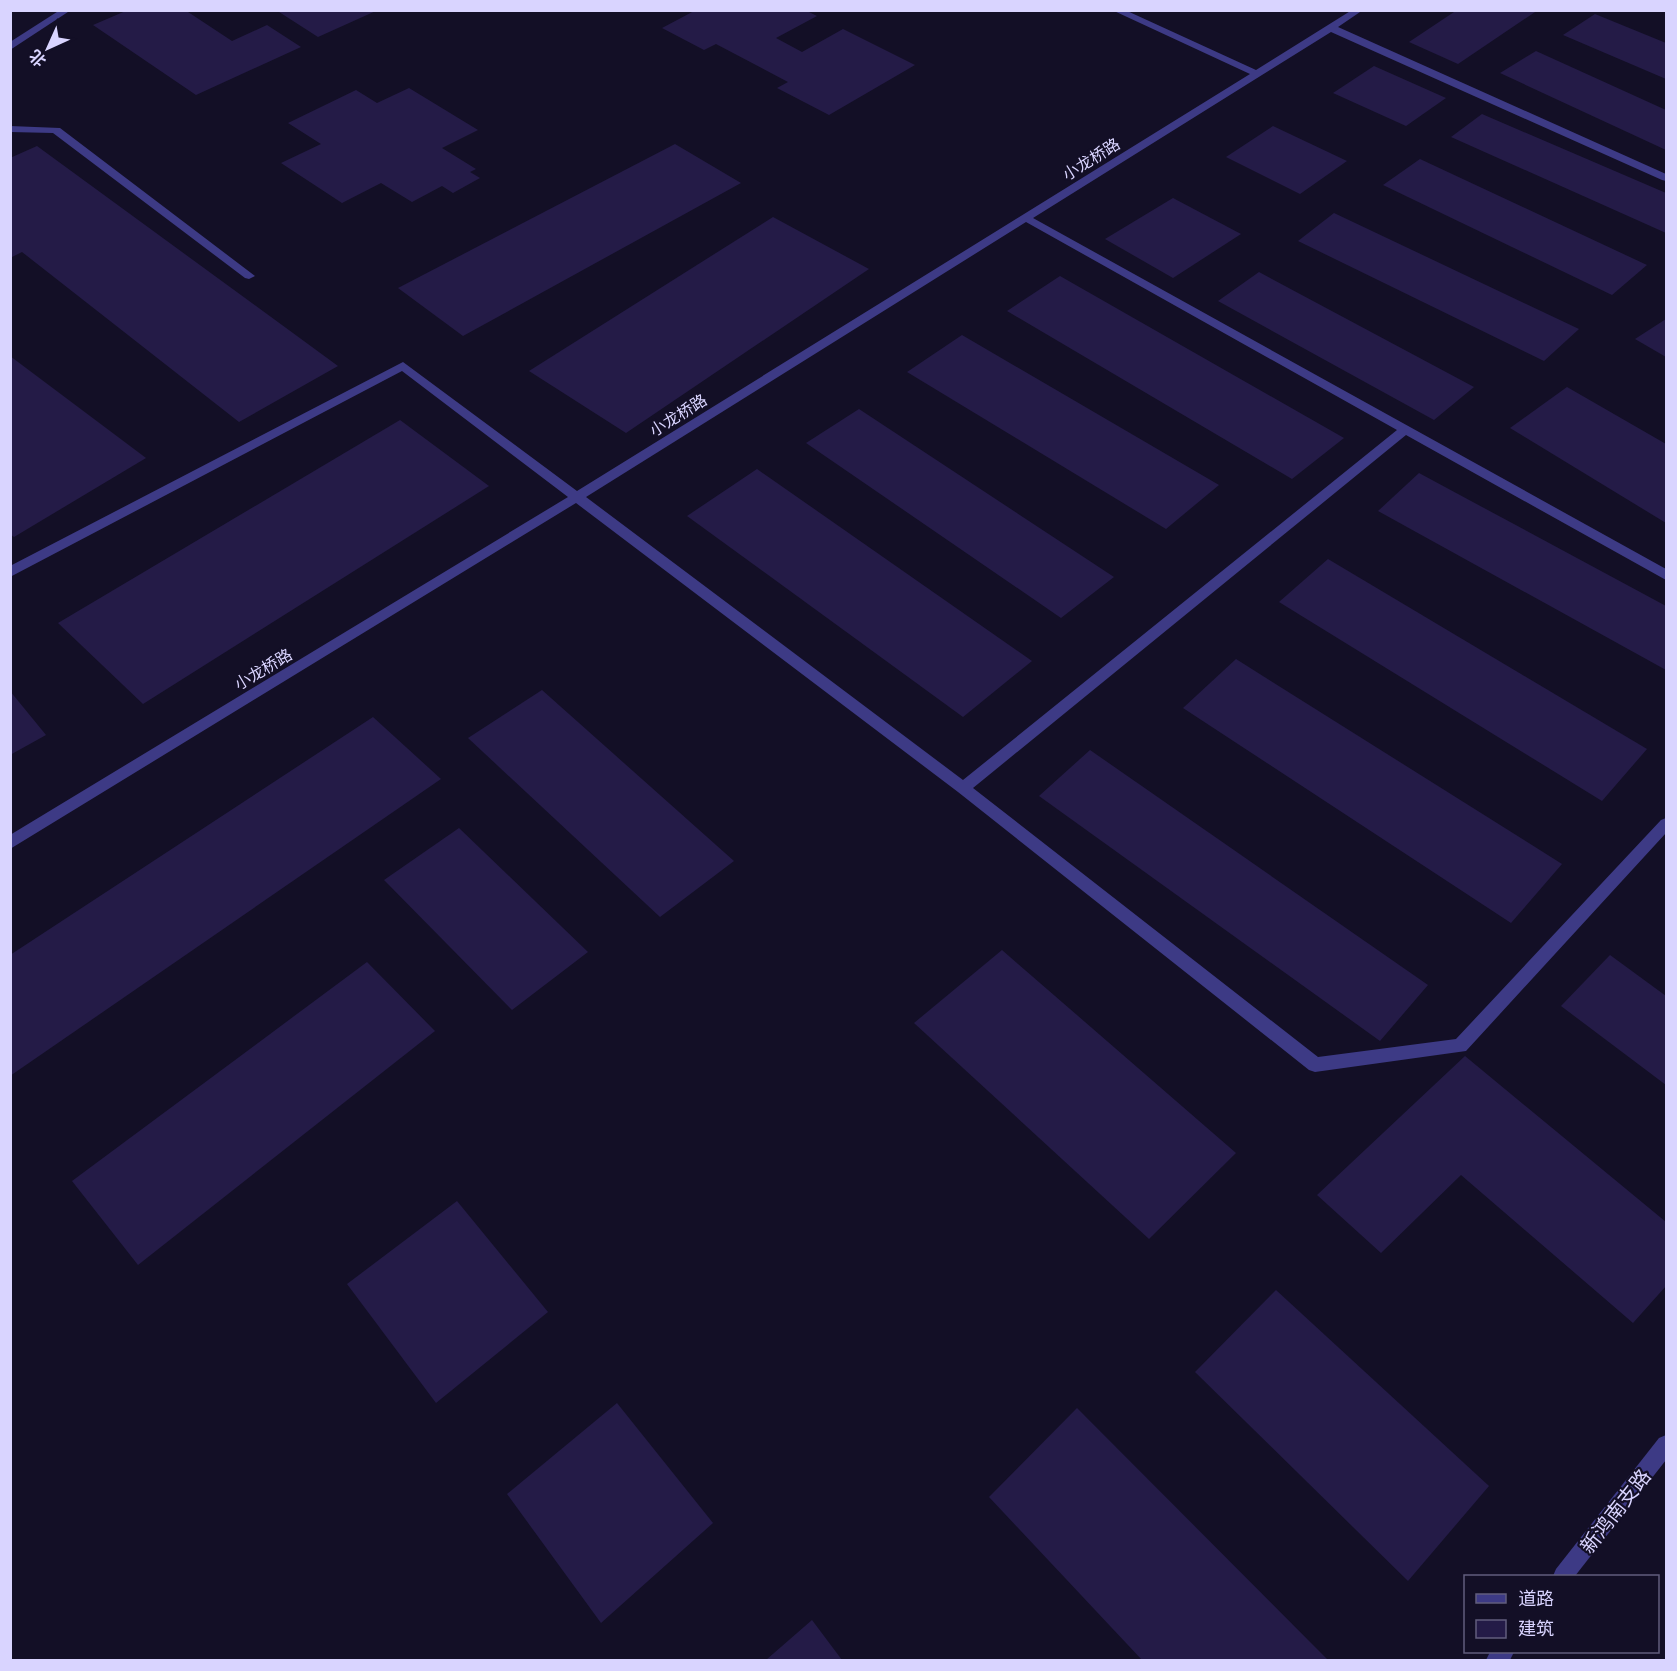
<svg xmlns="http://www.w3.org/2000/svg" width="1677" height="1671" viewBox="0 0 1677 1671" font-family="'Noto Sans','Noto Sans SC',sans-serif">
	<rect width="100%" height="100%" fill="#130f26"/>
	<g fill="#241b47">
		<polygon points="128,10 185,10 232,41 267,25 301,47 196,95 93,25"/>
		<polygon points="276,10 378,10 318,37"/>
		<polygon points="696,10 805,10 817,16 776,38 802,52 843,29 915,65 829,115 777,88 788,82 716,44 704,50 662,28"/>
		<polygon points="1457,10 1538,10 1458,64 1409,42"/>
		<polygon points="1595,14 1666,43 1666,79 1563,35"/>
		<polygon points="1536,51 1666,110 1666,150 1500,73"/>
		<polygon points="1374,66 1446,98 1406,126 1333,93"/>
		<polygon points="409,88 478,130 442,148 476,169 470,172 480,178 453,193 442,186 412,202 381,183 342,203 281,163 321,144 288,123 356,90 377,103"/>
		<polygon points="1482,114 1666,193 1666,233 1451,137"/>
		<polygon points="1273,126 1347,161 1300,194 1226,157"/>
		<polygon points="675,144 741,183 463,336 398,288"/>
		<polygon points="37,146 338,366 239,422 22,252 10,258 10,158"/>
		<polygon points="1420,159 1647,265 1612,295 1383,185"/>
		<polygon points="1173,198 1241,234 1173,278 1105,239"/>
		<polygon points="1334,213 1579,329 1544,361 1298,241"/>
		<polygon points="773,217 869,269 626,433 529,371"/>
		<polygon points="1259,272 1474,387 1434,420 1218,301"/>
		<polygon points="1060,276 1344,438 1292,479 1007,311"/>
		<polygon points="1666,319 1666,357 1635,339"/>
		<polygon points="962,335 1219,485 1166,529 907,372"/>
		<polygon points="10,356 146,458 14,537 10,534"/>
		<polygon points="1567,387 1666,444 1666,523 1510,428"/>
		<polygon points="859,409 1114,577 1061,618 806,443"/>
		<polygon points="400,420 489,486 143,704 58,623"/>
		<polygon points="757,469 1032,661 963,717 687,516"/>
		<polygon points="1419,473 1666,606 1666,670 1378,511"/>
		<polygon points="1328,559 1647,749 1602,801 1279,602"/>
		<polygon points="1236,659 1562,864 1511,923 1183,708"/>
		<polygon points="542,690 734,861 660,917 468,738"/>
		<polygon points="10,691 46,735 10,755"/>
		<polygon points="373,717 441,779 10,1076 10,955"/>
		<polygon points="1090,750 1428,985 1380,1041 1039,796"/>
		<polygon points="459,828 588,952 512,1010 384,880"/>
		<polygon points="1002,950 1236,1153 1149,1239 914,1023"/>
		<polygon points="1610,955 1666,996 1666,1085 1561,1006"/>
		<polygon points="367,962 435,1031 138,1265 72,1181"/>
		<polygon points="1465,1056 1666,1222 1666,1286 1633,1323 1461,1175 1381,1253 1317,1195"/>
		<polygon points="457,1201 548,1312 436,1403 347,1284"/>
		<polygon points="1276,1290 1489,1486 1408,1581 1195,1372"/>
		<polygon points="617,1403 713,1523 601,1623 507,1494"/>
		<polygon points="1077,1408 1328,1660 1142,1660 989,1497"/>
		<polygon points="812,1620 842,1660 766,1660"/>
	</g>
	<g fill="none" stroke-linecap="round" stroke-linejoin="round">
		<g fill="#3d3a85" fill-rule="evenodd">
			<polygon points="60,10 71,10 10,50 10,42"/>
			<path d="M1112,10H1125L1256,70L1352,10H1363L1338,27L1666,174V181L1662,180L1331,32L1033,218L1666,569V580L1406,435L973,788L1318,1057L1456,1039L1661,820L1666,818V833L1466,1051L1315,1072L1309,1070L958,792L576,503L10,849V835L568,497L402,371L10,577V566L403,362L577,491L1250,74ZM1026,222L1397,430L963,780L586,497Z"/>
			<polygon points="10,126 60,128 255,276 249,279 245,278 53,133 10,132"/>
			<polygon points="1666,1435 1666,1460 1575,1576 1553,1576 1556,1569 1659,1438"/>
			<polygon points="1490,1652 1514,1652 1510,1660 1486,1660"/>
		</g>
	</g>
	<g text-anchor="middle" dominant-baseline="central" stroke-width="4.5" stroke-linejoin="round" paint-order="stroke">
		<g font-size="16" fill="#d9d4ff" stroke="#130f26">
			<text transform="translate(1091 159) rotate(-32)">小龙桥路</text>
			<text transform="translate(678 415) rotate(-32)">小龙桥路</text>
			<text transform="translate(263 669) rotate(-31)">小龙桥路</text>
		</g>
		<g font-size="20" fill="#d9d4ff" stroke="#130f26">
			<text transform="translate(1615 1511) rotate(-52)">新鸿南支路</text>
		</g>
	</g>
	<rect width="1677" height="1671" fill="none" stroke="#d9d4ff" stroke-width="24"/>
	<rect x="1464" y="1575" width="195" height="78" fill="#130f26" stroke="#625e7d" stroke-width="1.5"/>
	<rect x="1476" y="1594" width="30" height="9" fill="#3d3a85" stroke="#625e7d" stroke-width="1.5"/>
	<text x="1518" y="1605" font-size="18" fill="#d9d4ff">道路</text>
	<rect x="1476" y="1620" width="30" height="18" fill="#241b47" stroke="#625e7d" stroke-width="1.5"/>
	<text x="1518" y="1635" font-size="18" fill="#d9d4ff">建筑</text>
	<g transform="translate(48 48) rotate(225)" stroke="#130f26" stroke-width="4.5" paint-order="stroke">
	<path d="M0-4.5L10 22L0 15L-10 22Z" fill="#d9d4ff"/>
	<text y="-9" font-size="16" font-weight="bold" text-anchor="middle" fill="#d9d4ff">北</text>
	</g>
</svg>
